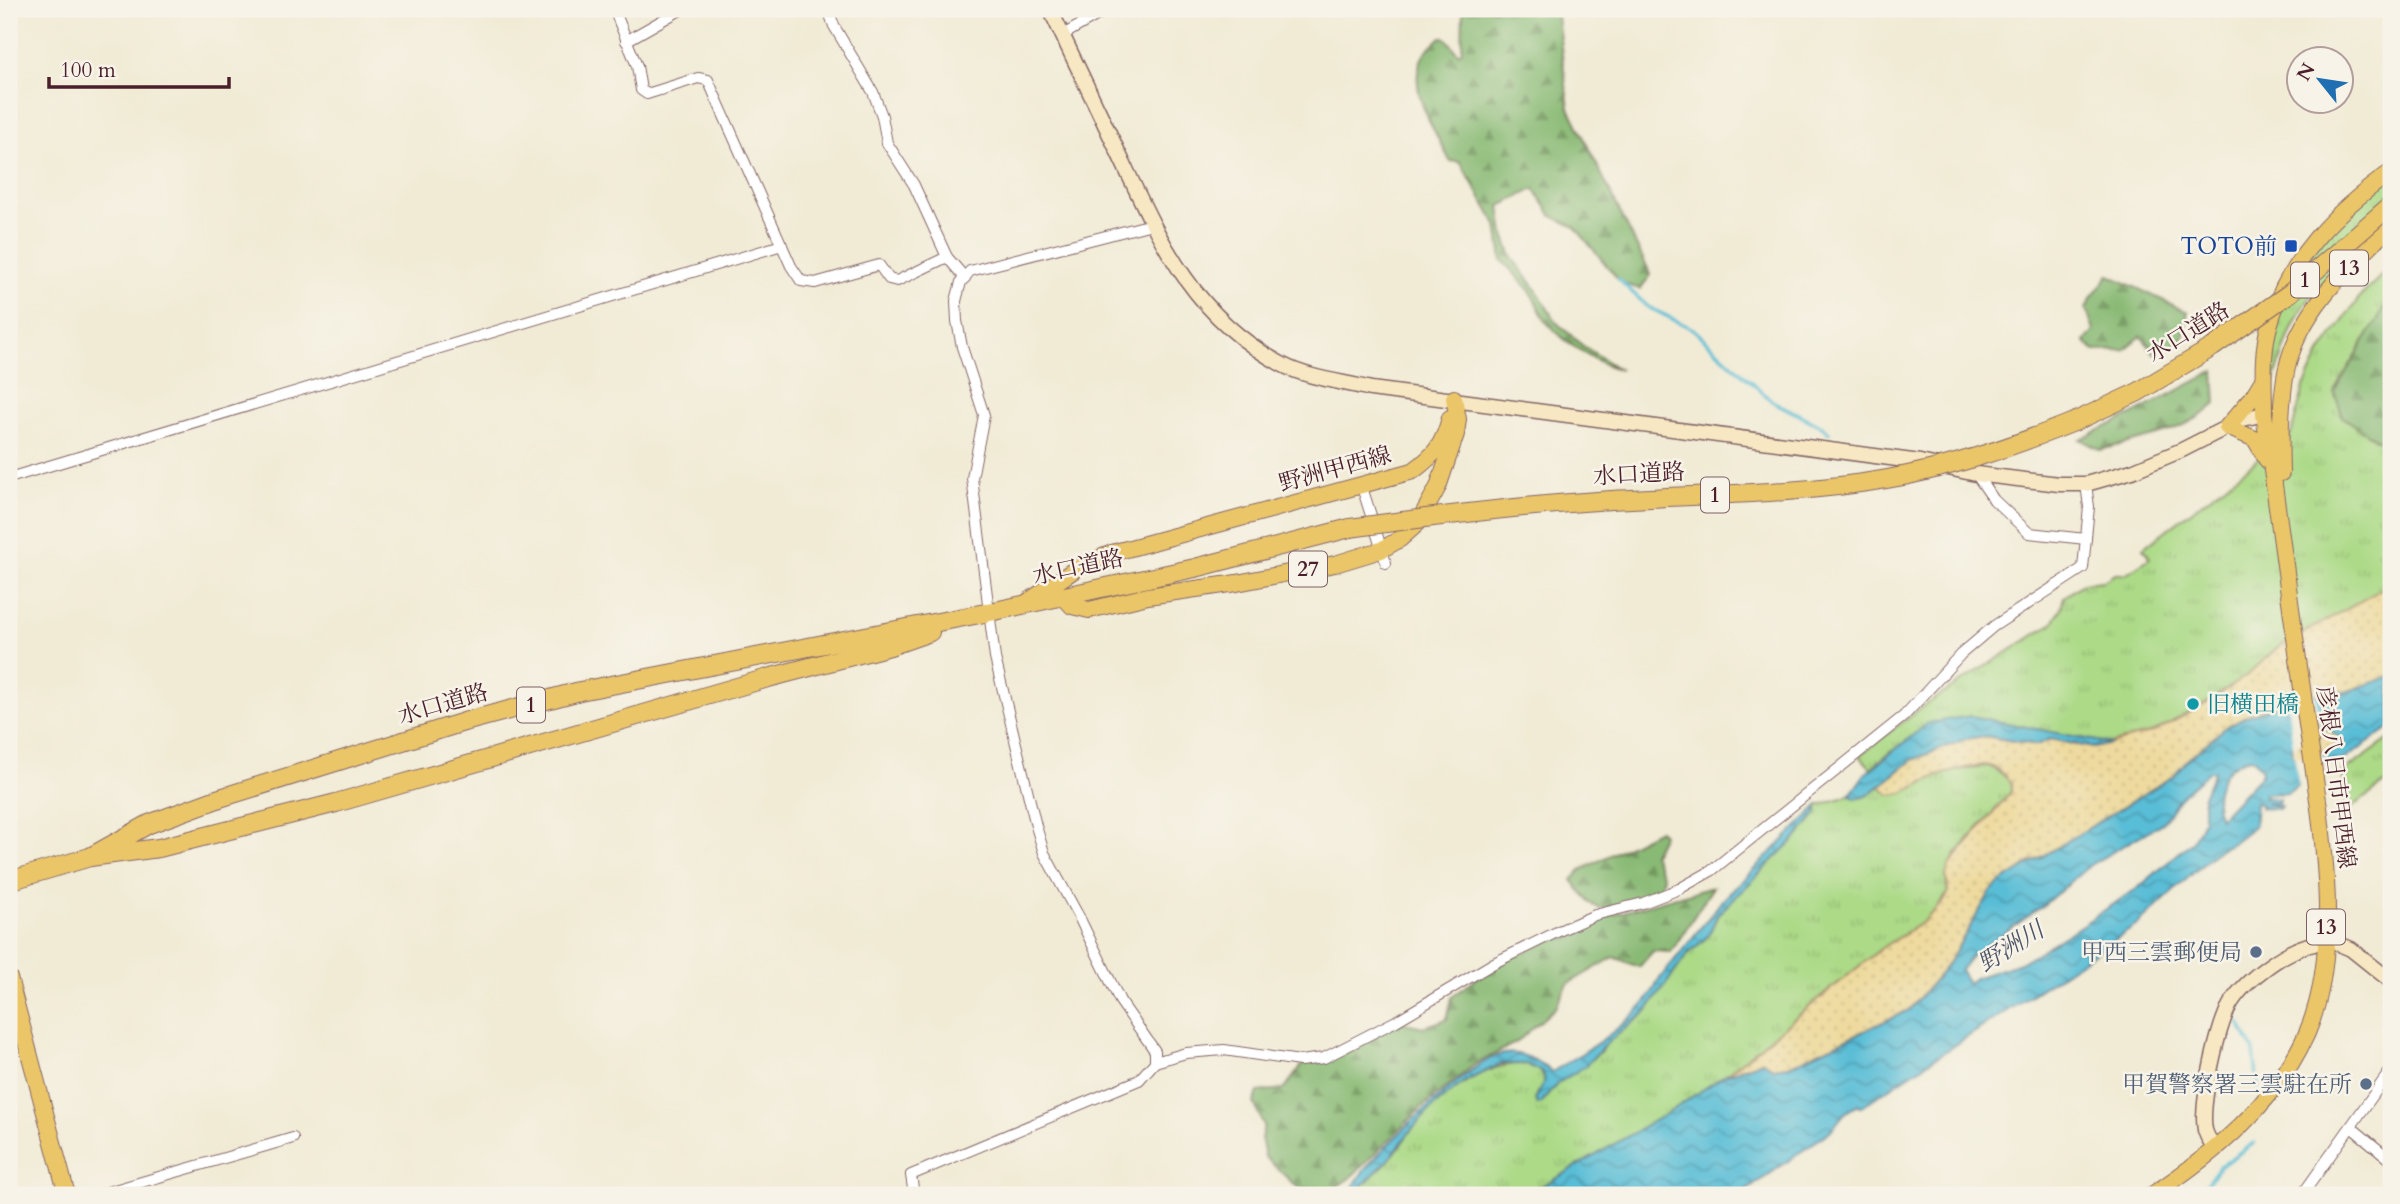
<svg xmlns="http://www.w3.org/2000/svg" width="2400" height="1204" viewBox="0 0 2400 1204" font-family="Cardo,'Noto Serif JP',serif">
	<defs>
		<pattern id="grass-tufts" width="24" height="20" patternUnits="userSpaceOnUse" patternTransform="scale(1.75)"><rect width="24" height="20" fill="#acda87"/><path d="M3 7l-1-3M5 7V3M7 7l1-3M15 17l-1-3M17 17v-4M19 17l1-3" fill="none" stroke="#96bb75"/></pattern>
		<pattern id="forest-firs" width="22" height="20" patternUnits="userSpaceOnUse" patternTransform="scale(1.75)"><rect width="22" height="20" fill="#89ba74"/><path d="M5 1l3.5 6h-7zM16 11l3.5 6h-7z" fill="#72975f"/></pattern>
		<pattern id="sand-dots" width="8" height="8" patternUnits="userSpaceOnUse" patternTransform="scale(1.75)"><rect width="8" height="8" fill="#eeda9e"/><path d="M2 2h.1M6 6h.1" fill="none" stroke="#cebb88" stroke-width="1.8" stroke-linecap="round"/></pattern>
		<pattern id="water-waves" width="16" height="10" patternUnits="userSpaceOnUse" patternTransform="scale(1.75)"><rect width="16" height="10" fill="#58bdd6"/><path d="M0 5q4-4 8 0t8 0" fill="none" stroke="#4b99ae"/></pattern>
	</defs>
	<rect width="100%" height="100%" fill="#f7f3e8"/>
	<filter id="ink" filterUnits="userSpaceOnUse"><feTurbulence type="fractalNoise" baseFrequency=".0143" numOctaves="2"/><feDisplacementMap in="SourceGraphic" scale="14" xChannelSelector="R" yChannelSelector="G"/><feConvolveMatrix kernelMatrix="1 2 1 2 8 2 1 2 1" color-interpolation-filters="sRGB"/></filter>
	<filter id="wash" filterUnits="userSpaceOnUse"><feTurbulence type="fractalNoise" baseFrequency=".00686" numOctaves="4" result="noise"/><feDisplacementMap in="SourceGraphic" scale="28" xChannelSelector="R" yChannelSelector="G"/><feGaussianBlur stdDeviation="1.57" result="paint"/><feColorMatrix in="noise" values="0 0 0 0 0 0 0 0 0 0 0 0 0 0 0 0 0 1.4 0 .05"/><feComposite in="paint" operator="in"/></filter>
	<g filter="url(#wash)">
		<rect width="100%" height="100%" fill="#f1ebd5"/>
		<g fill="url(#grass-tufts)" stroke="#7b7c59" stroke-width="2">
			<path d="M2391,174V218C2359,248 2320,277 2298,316C2287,337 2281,359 2274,382H2267L2274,321L2320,237Z"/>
			<polygon points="2391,266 2391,297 2334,392 2375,439 2391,446 2391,584 2277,648 2250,673 2207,703 2154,732 2112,744 1970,716 1891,751 1871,768 1860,756 1919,709 2053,623 2060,611 2064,597 2084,583 2103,581 2115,574 2125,574 2150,558 2143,548 2291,434 2304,387 2321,352 2360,297"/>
			<polygon points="2391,738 2391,779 2348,810 2342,773"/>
			<path d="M1989,766L2005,776L2011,783V792L1955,855L1946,875L1948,893L1937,908L1923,922L1883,947L1725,1075L1671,1111L1548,1183L1521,1195H1353C1363,1182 1376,1173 1388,1161C1398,1151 1405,1137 1414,1126C1441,1097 1478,1065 1519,1064C1530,1064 1541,1069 1545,1079L1535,1099L1541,1103L1557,1084L1599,1053L1608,1042L1646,1012L1687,955L1708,936L1718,914L1798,836L1817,813L1818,806L1850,795L1852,797L1867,796L1880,786L1890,795C1905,795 1916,785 1930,779C1948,771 1969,767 1989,766Z"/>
		</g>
		<g fill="url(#forest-firs)" stroke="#6a6c50" stroke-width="2">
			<path d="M1463,9H1556L1569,108L1651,275L1640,289L1621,283L1575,227L1552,216L1534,189L1500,206L1504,235L1513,259L1536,289L1555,321L1582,345L1620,370L1602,363L1568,343L1546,322L1530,291L1502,260L1497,225L1460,162L1450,161C1435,130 1403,86 1425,53C1429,47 1436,42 1441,37L1446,38L1458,53L1462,51Z"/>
			<polygon points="2109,275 2188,312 2183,340 2155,354 2141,336 2124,350 2094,351 2085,342 2094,330 2086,309 2092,297"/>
			<polygon points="2391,297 2391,446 2375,439 2343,417 2334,392"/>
			<path d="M2214,371L2216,404C2187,432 2138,440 2100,450L2080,439L2134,414Z"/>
			<polygon points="1659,830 1663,834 1653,854 1663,877 1657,897 1600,909 1589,902 1572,880 1581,870"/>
			<polygon points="1713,887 1671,952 1653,951 1639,967 1614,957 1568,984 1555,1008 1517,1042 1474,1065 1423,1106 1350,1178 1329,1192 1297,1187 1265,1157 1261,1138 1264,1126 1254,1103 1258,1092 1284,1089 1303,1064 1400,1022 1424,1027 1447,1019 1452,997 1491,967 1597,919"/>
		</g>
		<g fill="url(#sand-dots)" stroke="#9c7c64" stroke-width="2">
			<path d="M2391,584V676C2378,683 2360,689 2345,692C2332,694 2319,693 2307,696C2250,709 2211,733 2173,776L2040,860L2031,862L1991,892L1946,967L1909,1010L1789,1066L1772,1068L1763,1061L1725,1075L1883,947L1923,922L1944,901L1948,893L1946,875L1950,864L2011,792V783C2006,777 1998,769 1990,766C1977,762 1943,774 1930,779C1917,785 1905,795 1890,795L1880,786L1912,760L1966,739L1984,736L2037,745L2050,739L2094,748L2154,732L2207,703L2250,673L2277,648Z"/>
			<polygon points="2314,727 2326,728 2345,740 2312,762 2298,760 2292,754 2293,745"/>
		</g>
		<g fill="url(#water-waves)" stroke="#516e80" stroke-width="2" fill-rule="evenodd">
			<path d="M2391,676V727L2342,761L2326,762L2288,793L2264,794V797L2279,799L2278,803H2265L2281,806L2279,809L2261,808V804L2256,803L2254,826L2232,843L2219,849L2137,925L1861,1107L1858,1104L1844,1114L1830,1131L1740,1195H1718L1715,1189L1688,1195H1521L1548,1183L1671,1111L1725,1075L1763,1061L1772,1068L1789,1066L1909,1010L1946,967L1991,891L1998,884L2173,776L2187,760L2227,726L2246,716L2307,695L2346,692ZM2314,727L2326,728L2344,741L2312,762L2298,760L2292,754L2293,745ZM2251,758L2255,760L2262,770L2261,775L2220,818C2208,793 2224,762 2251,758ZM2209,771H2214L2203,796V820L2193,841L2138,888L2070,933L2020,963L1975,978L1968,983L1960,970L1971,956L2041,907L2090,865L2162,823L2182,795Z"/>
			<polygon points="1971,716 2112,744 2094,748 2050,739 2037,745 1985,736 1966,739 1912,760 1867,796 1856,799 1850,795 1865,774 1928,723"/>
			<path d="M1818,806L1817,813L1798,836L1718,914L1708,936L1687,955L1646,1012L1608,1042L1585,1066L1557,1084L1541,1103L1537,1104L1535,1100L1545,1079L1542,1072L1526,1064H1500L1464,1082L1435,1105L1413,1128L1389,1159L1353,1195H1348C1354,1186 1359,1176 1366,1168C1387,1143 1474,1058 1503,1054C1523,1051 1537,1061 1552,1072C1582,1054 1646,1016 1657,982L1722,901Z"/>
		</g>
		<polygon fill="#f1ebd5" points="2315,691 2321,731 2315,731 2298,744 2295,753 2299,757 2311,759 2323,752 2325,767 2299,790 2287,699"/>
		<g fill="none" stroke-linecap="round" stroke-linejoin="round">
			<g stroke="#58bdd6" stroke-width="3.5">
				<polyline points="1618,279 1648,307 1693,329 1772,401 1825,428 1829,433"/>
				<polyline points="2239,1022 2254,1051 2258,1088"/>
				<polyline points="2198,1195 2220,1166 2254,1143"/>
			</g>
		</g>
	</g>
	<g filter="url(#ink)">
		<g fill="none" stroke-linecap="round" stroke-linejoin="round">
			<g stroke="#846666" stroke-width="12">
				<g id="street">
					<polyline points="614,9 637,66 641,90 647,94 698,78 708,80 791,266 801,281 815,283 879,265 889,279 897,281 947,257"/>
					<polyline points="828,9 834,26 873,92 882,116 887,143 914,185 947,257 965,278"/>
					<polyline points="1063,35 1108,9"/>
					<polyline points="626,41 682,9"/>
					<polyline points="1976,474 1994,500 2029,533 2086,539"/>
					<polyline points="9,478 782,245"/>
					<polyline points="1361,484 1386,563"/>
					<polyline points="1155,1062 1186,1053 1224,1050 1300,1061 1324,1058 1396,1021 1494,963 1561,930 1595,915 1643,903 1679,889 1711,871 1904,716 1961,654 1994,626 2083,568 2089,507 2086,484"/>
					<polyline points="2351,1127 2391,1160"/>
					<polyline points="97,1195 293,1138"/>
					<polyline points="914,1195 911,1175 1139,1080 1155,1062 1155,1051 1120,1001 1079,917 1044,853 1036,826 995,658 972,478 984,415 962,347 957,321 956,301 961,282 970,271 1152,224"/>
					<polyline points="2302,1195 2391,1070"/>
				</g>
			</g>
			<g stroke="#846666" stroke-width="17">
				<g id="secondary">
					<path d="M1050,9C1073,57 1096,106 1119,154C1160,241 1193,317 1283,365C1307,378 1344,382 1371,389L1920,462L1976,474L2059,484H2086L2132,471L2182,450L2243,419L2264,414"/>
					<polyline points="2339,944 2351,949 2391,981"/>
					<path d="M2214,1149C2211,1143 2207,1137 2205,1130C2200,1105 2218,1025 2231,1003C2245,980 2288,948 2314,944"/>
				</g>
			</g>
			<g stroke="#846666" stroke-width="18">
				<g id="primary">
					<polyline points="2263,380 2252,398 2227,427 2255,439 2267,460"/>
					<path d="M2281,473C2280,440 2280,405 2286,372C2298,311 2349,266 2391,226"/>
					<polyline points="1062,595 1072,606 1089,610 1148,596 1237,583 1335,564 1381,550 1400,539 1418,523 1438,487 1456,434 1458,419 1454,398"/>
					<path d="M1026,603L1080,566L1112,553L1413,471C1435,455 1443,445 1450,418"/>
					<polyline points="9,978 67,1195"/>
					<path d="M2152,1195C2215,1153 2275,1105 2307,1033C2347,940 2317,801 2304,703C2291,606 2278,510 2264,414C2264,384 2261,352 2270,323C2289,257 2336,211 2391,172"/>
				</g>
			</g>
			<g stroke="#846666" stroke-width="20">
				<g id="highway">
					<polyline points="2074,422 2138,392 2213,347"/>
					<polyline points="90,857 149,824 220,798 464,722 580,691 990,612 1195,568 1350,528"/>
					<polyline points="9,881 90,857 159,848 336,803 768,678 890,646 930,632"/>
				</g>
			</g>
			<use href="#street" stroke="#fff" stroke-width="10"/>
			<use href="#secondary" stroke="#f7e8c3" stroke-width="14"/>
			<use href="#primary" stroke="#ebc669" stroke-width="16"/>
			<use href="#highway" stroke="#ebc669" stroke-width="18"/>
			<g stroke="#846666" stroke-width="20" stroke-linecap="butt">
				<g id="highway-bridge">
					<polyline points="2213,347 2290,293 2391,205"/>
					<path d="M1350,528C1437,516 1524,505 1612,500C1704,494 1796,495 1887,479C1951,468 2013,446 2074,422"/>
				</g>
			</g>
			<use href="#highway-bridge" stroke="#ebc669" stroke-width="18"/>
		</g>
	</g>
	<rect fill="#1a4fb4" stroke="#f7f3e8" stroke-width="2.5" x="2284" y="239" width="14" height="14" rx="3.5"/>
	<circle fill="#0f9aa8" stroke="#f7f3e8" stroke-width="2.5" cx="2193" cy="704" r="7"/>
	<g fill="#5c6f8a" stroke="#f7f3e8" stroke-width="2.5">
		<circle cx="2256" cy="952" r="7"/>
		<circle cx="2366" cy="1084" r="7"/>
	</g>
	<g text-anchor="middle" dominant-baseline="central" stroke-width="5" stroke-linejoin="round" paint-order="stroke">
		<g fill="#f7f3e8" stroke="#7e5f64" stroke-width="2">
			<rect x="2330" y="250.5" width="38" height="35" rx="5"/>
			<rect x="2291" y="262.5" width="28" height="35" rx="5"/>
			<rect x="1701" y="477.5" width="28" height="35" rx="5"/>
			<rect x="1289" y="551.5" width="38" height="35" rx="5"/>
			<rect x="517" y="687.5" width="28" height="35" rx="5"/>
			<rect x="2307" y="909.5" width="38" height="35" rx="5"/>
		</g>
		<g font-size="21" font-weight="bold" fill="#4a1f2b">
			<text x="2349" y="268">13</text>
			<text x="2305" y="280">1</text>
			<text x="1715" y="495">1</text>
			<text x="1308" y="569">27</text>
			<text x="531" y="705">1</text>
			<text x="2326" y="927">13</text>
		</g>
		<g font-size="23" fill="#164399" stroke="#f7f3e8" text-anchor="end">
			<text x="2277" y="246">TOTO前</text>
		</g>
		<g font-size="23" fill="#4a1f2b" stroke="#f7f3e8">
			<text transform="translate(2188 332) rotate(-32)">水口道路</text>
			<text transform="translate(1335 469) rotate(-15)">野洲甲西線</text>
			<text transform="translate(1639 474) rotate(-3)">水口道路</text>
			<text transform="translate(1078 567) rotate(-12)">水口道路</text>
			<text transform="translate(443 704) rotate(-16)">水口道路</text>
			<text transform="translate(2336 777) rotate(83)">彦根八日市甲西線</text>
		</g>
		<g font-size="23" fill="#0d838f" stroke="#f7f3e8" text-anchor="start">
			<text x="2207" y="704">旧横田橋</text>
		</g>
		<g font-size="23" fill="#4e5e75" stroke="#f7f3e8" text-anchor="end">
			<text x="2242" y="952">甲西三雲郵便局</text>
			<text x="2352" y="1084">甲賀警察署三雲駐在所</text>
		</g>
		<g font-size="24" font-style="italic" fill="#4f5667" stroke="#f7f3e8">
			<text transform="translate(2011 947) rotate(-32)">野洲川</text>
		</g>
	</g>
	<rect width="2400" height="1204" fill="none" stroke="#f7f3e8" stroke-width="35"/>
	<g transform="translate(2320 80) rotate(300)"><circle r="33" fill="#f7f3e8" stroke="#b29e9c" stroke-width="2"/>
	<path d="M0-5L12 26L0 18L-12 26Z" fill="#1f6fb2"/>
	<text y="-10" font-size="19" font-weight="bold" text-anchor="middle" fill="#4a1f2b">N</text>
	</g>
	<path d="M49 77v10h180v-10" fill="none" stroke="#4a1f2b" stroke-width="3.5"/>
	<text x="60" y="77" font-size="21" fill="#4a1f2b" stroke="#f7f3e8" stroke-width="5" paint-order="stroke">100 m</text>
</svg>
